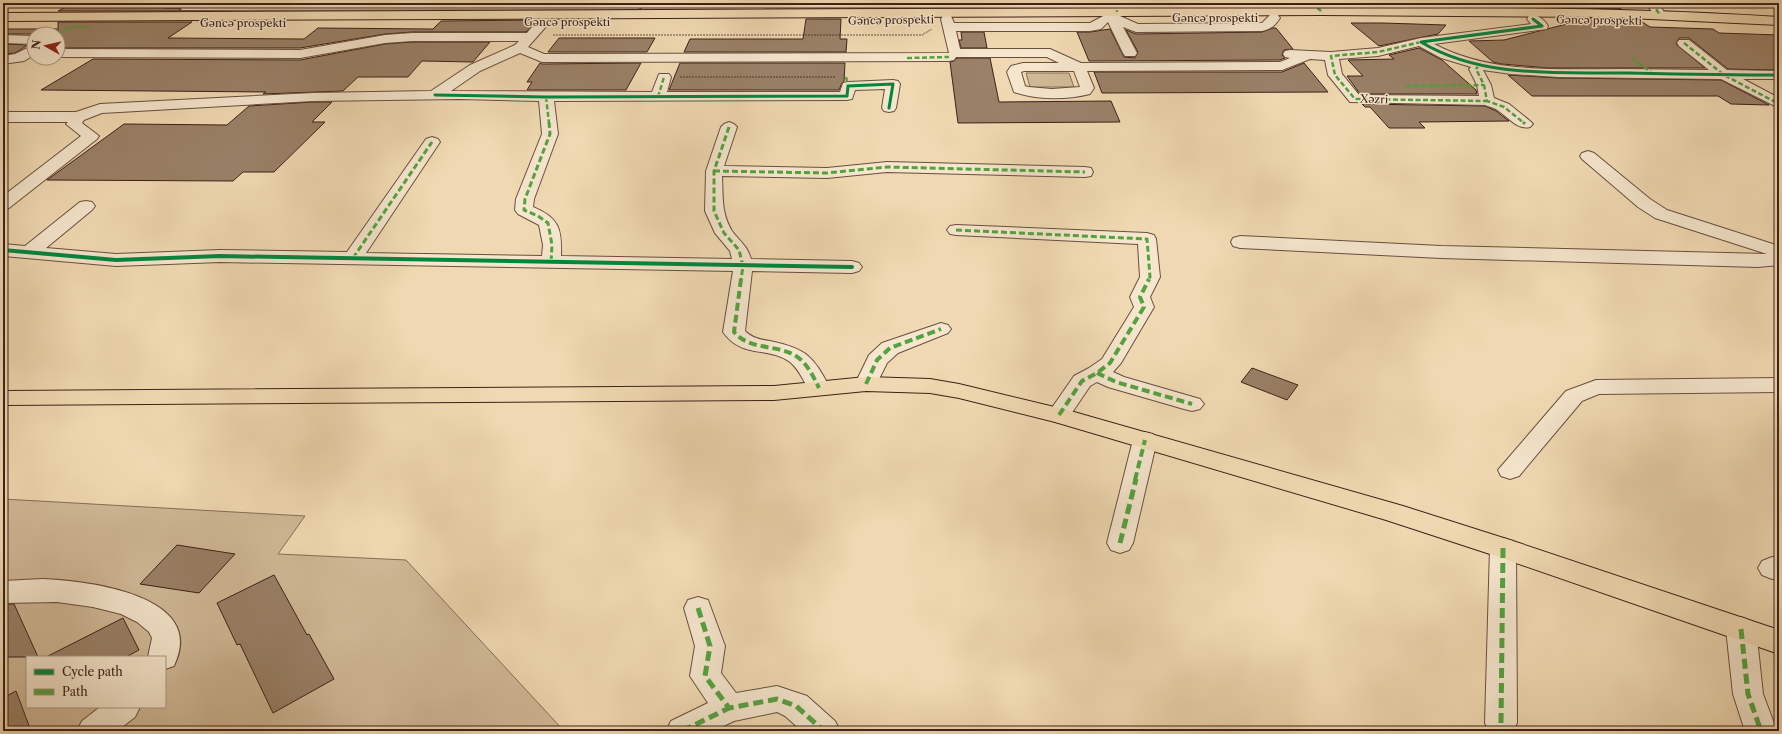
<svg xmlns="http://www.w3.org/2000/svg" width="1782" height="734" viewBox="0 0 1782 734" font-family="'Libre Caslon Text',serif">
	<rect width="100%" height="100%" fill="#f0d9b2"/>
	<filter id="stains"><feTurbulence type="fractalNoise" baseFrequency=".005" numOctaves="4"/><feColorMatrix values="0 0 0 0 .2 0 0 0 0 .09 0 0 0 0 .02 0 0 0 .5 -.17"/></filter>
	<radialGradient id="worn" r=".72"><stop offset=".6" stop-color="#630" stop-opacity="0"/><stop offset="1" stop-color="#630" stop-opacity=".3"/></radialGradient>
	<g fill="#d1ba98" stroke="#866e58" fill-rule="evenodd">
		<polygon points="1320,3 1560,3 1570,9 1326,9"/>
		<polygon points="1026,73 1069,73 1074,87 1030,87"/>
		<path d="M3,499L305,516L278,554L406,560L564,731H3ZM27,657H165V707H27Z"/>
	</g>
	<g fill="#9a8168" stroke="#3c2118">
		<polygon points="1570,3 1613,3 1621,9 1576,8"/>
		<polygon points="71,4 173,4 165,8 179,8 181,11 58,11"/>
		<polygon points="1590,18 1639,20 1650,27 1713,29 1719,33 1779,35 1779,70 1728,69 1689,38 1679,38 1676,44 1705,68 1549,68 1502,64 1493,62 1469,41 1504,40"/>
		<polygon points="806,19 841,19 840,39 847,39 846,52 684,52 690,39 803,39"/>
		<polygon points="537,20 526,32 412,32 385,34 300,48 58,48 58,22 192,22 168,38 304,39 318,28 433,29 441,21"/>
		<polygon points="1351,23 1383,23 1446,25 1438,34 1379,46"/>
		<polygon points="1273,28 1276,28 1293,49 1284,50 1282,55 1285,58 1280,60 1089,61 1077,32 1090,32 1110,29 1124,57 1135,58 1138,52 1126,30 1136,34 1262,32"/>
		<polygon points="3,29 57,29 48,34 3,34"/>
		<polygon points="961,32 984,32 987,48 961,48 959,40 962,40"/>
		<polygon points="559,38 655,38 647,52 548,52"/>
		<polygon points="412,42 490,42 473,62 422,61 408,77 358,77 343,91 263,94 266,92 41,90 93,59 300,60 385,44"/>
		<polygon points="3,44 28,45 15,53 3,54"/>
		<polygon points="1419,48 1442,60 1476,90 1477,94 1360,94 1347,76 1363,76 1348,60 1394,59 1389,55"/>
		<polygon points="957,58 990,58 999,102 1111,101 1120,122 958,123 950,62 954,61"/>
		<polygon points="540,63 542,64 641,63 626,90 527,90 532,82 527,82"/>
		<polygon points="680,63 845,63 844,81 842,83 839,90 669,90"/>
		<polygon points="1304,63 1328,92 1102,93 1094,72 1282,72"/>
		<polygon points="1508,75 1558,78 1721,80 1769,105 1731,104 1718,96 1532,96"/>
		<polygon points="313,102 332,102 312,122 325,122 274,172 243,172 233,181 47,180 124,124 227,125 249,106"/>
		<polygon points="1362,104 1485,106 1496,111 1509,121 1419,122 1425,128 1389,128 1370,107 1365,107"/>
		<polygon points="1252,368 1298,385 1287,400 1241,382"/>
		<polygon points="177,545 235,554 199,593 140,584"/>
		<polygon points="274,575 307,635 309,634 334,679 273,713 240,644 237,645 217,603"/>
		<polygon points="3,604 14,604 38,657 3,657"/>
		<polygon points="123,618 139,650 126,657 46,657"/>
		<polygon points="16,691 31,731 3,731 3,698"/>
	</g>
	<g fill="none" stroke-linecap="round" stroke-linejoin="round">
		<g stroke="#694f3e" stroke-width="2">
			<g id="minor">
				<polygon points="186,3 642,3 643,5 641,8 637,9 182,10 180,7 182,4"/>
				<polygon points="806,3 825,3 823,6 808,6"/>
				<path d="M1306,3H1319L1327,11L1325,14C1317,16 1311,10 1306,3Z"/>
				<polygon points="1646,3 1658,3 1666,15 1664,18 1656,18"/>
				<path d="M1274,14L1278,15L1280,18C1275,26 1271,29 1262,31L1136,32L1123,27L1137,53L1135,56H1125L1123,53L1108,22L1101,29L1090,31H956L960,49H1050L1081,63L1280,62L1290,58L1285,57L1283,54L1285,51L1290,50L1331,52L1378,48L1421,38L1531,24L1527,19L1529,16C1537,14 1544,19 1548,26L1547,29L1434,44C1490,74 1559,69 1621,69C1650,69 1680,70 1709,70L1679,46L1677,43L1679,40H1689L1727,70L1779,71V79H1743L1779,98V108L1721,79L1558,77L1511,74L1483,70L1491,85L1494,98L1509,104L1530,121L1533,124L1530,127C1518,130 1510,119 1500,112C1496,108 1490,107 1485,105L1350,102L1328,75L1325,60L1310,59L1282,70L1087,71L1094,88L1090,94C1066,100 1038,100 1014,92L1007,72L1011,66L1023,63H1059L1047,57H956L954,60L949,61L542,62L520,53L480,71L451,91L652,92L659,74H669L671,77L667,92H840L843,83L848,82L893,80L898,81L900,84L896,108L894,111L889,112L884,111L882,108L885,89L855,90L852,99L847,100L554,101L558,134L534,199L533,207C559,218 562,228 561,256L732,259L730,251L715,233L705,211L706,171L721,127L724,124L729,122L734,124L737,127L724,166L827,168L887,162L1085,167L1091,168L1093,172L1091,176L1085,177L887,172L827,178L722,176C723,196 721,213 732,231C740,242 747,245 751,259L852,261L859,263L862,267L859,271L852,273L752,271L745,331C752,338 761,340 770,341C807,349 813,356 830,388L827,393L819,395L811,393C804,383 800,370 790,362C768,346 742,359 723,332L733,271L220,262L116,266L3,256V244L25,246L80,202L86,201L92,202L95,206L92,210L46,248L116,254L220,250L347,252L426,139L432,137L438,139L440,142L366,253L542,256L543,245L539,225L518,214L515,210L516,199L542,134L539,101L460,99L313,101L102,113L84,120L82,123L99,136L97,139L9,208L3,209V196L81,136L66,124L68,122H3V112H76L100,104L313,93L431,91L470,65L515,45L519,41H412L385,43L300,58L58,57V49L300,50L385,35L412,33H527C533,26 538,17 548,19L550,22L528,47L544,54L949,53L941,19L943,16H951L954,23H1090L1105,15L1120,16L1138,24L1262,23L1270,15ZM1419,46L1441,58L1471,67L1469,69L1477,85L1479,96L1359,95L1342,74L1339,59L1378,56ZM1024,71H1074L1080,87L1052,89L1028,87L1025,86L1021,72Z"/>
				<polygon points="3,35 34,36 34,44 3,43"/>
				<polygon points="34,45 34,55 24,61 3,64 3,56 15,54"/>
				<polygon points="1588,151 1594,153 1650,199 1667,210 1779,246 1779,265 1758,267 1441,258 1240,248 1233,246 1231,242 1233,238 1240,236 1441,246 1767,254 1655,218 1638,207 1582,159 1580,156 1582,153"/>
				<polygon points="956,225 1147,233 1154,235 1156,239 1160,277 1150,297 1154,307 1121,363 1113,372 1124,377 1200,399 1204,404 1200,409 1192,411 1184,409 1108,387 1097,382 1090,386 1067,420 1059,423 1051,420 1047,415 1074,376 1089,368 1102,359 1134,307 1130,297 1140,277 1138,244 956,235 950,234 947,230 950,226"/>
				<polygon points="941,323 948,325 951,329 948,333 898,353 887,363 874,389 866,391 858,389 855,384 869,355 882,343"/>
				<polygon points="1779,378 1779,392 1599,394 1582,401 1519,476 1510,479 1501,476 1498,470 1566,391 1596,380"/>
				<polygon points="1145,432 1153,434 1157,440 1133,543 1129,550 1120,553 1111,550 1107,543 1133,440 1137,434"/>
				<polygon points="1503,538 1513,541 1516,548 1517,723 1513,731 1489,731 1485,723 1490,548 1493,541"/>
				<polygon points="1772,557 1779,557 1779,579 1772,579 1762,575 1758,568 1762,561"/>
				<path d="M43,579C88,581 209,595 174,666L165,669V657H148L152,638L149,632L137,622L121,614L93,607L57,602L3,603V581Z"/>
				<polygon points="698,597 708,600 725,646 721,673 736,693 777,686 807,696 835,721 840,731 802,731 785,716 777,712 734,721 713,731 666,731 671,721 708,703 690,676 695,646 684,608 688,600"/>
				<polygon points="1741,617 1751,621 1756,629 1763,694 1777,731 1745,731 1733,694 1726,629 1731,621"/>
				<polygon points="100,707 140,707 135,717 117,731 77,731 82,721"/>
			</g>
		</g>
		<g stroke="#3c2118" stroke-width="2">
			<g id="major">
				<path d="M1321,7C1474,8 1626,7 1779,17V25L1607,17L1321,15L3,21V13Z"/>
				<polygon points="866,377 930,379 959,384 1067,410 1403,506 1513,541 1779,630 1779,654 1493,555 1386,520 1055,422 959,398 930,393 866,391 774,400 3,405 3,391 774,386"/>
			</g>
		</g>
		<g stroke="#3c2118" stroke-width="1.5" stroke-dasharray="0.5 1" stroke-linecap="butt">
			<polyline points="553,35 922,35 932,29"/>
			<polyline points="680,77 835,77"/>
		</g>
		<use href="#minor" fill="#f5e6cd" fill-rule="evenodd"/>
		<use href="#major" fill="#f0d9b2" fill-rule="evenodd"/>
		<g stroke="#54a240" stroke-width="2.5" stroke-dasharray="5 2.5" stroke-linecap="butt">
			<polyline points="1115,3 1117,12"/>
			<polyline points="1312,3 1321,11"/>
			<polyline points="1652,3 1660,15"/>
			<polyline points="58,34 71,27 89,27"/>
			<polyline points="1421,42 1378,52 1331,56 1335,75 1355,99 1487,101"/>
			<polyline points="1684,43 1724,75 1779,104"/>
			<polyline points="907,58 949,57"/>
			<polyline points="1632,58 1651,72"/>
			<polyline points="1479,65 1476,69 1484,85 1487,101 1504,107 1524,123"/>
			<polyline points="846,77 848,86"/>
			<polyline points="1406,86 1484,85"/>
			<polyline points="546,97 549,123"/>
			<polyline points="658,97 664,77"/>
		</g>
		<g stroke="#54a240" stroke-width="3" stroke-dasharray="6 3" stroke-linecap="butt">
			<polyline points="549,122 550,134 525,199 524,210 538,216 548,223 552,245 551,262"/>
			<polyline points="1523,122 1525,124"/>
			<polyline points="729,127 714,171 714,211 724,233 739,250 743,266 741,280"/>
			<polyline points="714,171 827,173 887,167 1085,172"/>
			<polyline points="956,230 1147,239 1150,277 1149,280"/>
			<polyline points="353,258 432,142"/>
		</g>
		<g stroke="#54a240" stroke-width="4" stroke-dasharray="8 4" stroke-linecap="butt">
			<path d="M741,279L734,332C751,352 781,343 800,359C809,367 814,378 819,388"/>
			<polyline points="1097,373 1116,382 1192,404"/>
			<polyline points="866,384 877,360 890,348 941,329"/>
			<polyline points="1059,415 1082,381 1097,373 1110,363 1144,307 1140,297 1149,279"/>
			<polyline points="1135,480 1145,440"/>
		</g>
		<g stroke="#54a240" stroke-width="5" stroke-dasharray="10 5" stroke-linecap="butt">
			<polyline points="1120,543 1136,479"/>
			<polyline points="698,608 710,646 705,676 729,708 777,699 796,706 824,731"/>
			<polyline points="1741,629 1748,694 1761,731"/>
			<polyline points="1501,723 1503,548"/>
			<polyline points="682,731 729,708"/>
		</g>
		<g stroke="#f5e6cd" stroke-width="4.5">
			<g id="cycleway-far1">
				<path d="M1533,19L1542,26L1421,42C1482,79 1559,72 1628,73C1678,74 1729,75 1779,75"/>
				<polyline points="435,95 546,97 847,96 848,86 893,84 889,108"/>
			</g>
		</g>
		<g stroke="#f5e6cd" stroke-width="6">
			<polyline id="cycleway" points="3,250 116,260 220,256 852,267"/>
		</g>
		<use href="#cycleway-far1" stroke="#00873e" stroke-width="3"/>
		<use href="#cycleway" stroke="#00873e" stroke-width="4"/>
	</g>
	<g text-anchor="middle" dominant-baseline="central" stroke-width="3" stroke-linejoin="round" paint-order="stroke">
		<g font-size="11" fill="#3c2118" stroke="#f5e6cd">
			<text x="1215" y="18">Gəncə prospekti</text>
			<text transform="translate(891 20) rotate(-1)">Gəncə prospekti</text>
			<text transform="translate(1599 20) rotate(1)">Gəncə prospekti</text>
			<text x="567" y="22">Gəncə prospekti</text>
			<text x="243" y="23">Gəncə prospekti</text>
			<text transform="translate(1374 99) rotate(2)">Xəzri</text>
		</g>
	</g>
	<rect width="1782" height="734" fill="none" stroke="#f0d9b2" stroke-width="16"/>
	<rect x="4" y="4" width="1774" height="726" fill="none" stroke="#3c2118" stroke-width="2"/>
	<rect x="8" y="8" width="1766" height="718" fill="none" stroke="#3c2118"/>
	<rect x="26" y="656" width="140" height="52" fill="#f5e6cd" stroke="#ab9785"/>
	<rect x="34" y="669" width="20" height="6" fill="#00873e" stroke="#ab9785"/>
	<text x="62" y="676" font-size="12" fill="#3c2118">Cycle path</text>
	<rect x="34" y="689" width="20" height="6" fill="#54a240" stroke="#ab9785"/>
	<text x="62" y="696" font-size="12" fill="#3c2118">Path</text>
	<g transform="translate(46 46) rotate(278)"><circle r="19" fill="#f5e6cd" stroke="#ab9785"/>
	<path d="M0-3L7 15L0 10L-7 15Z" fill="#8f2418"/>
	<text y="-6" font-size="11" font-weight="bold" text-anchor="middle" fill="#3c2118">N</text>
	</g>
	<rect width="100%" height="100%" filter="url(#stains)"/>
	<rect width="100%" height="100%" fill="url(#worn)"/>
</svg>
